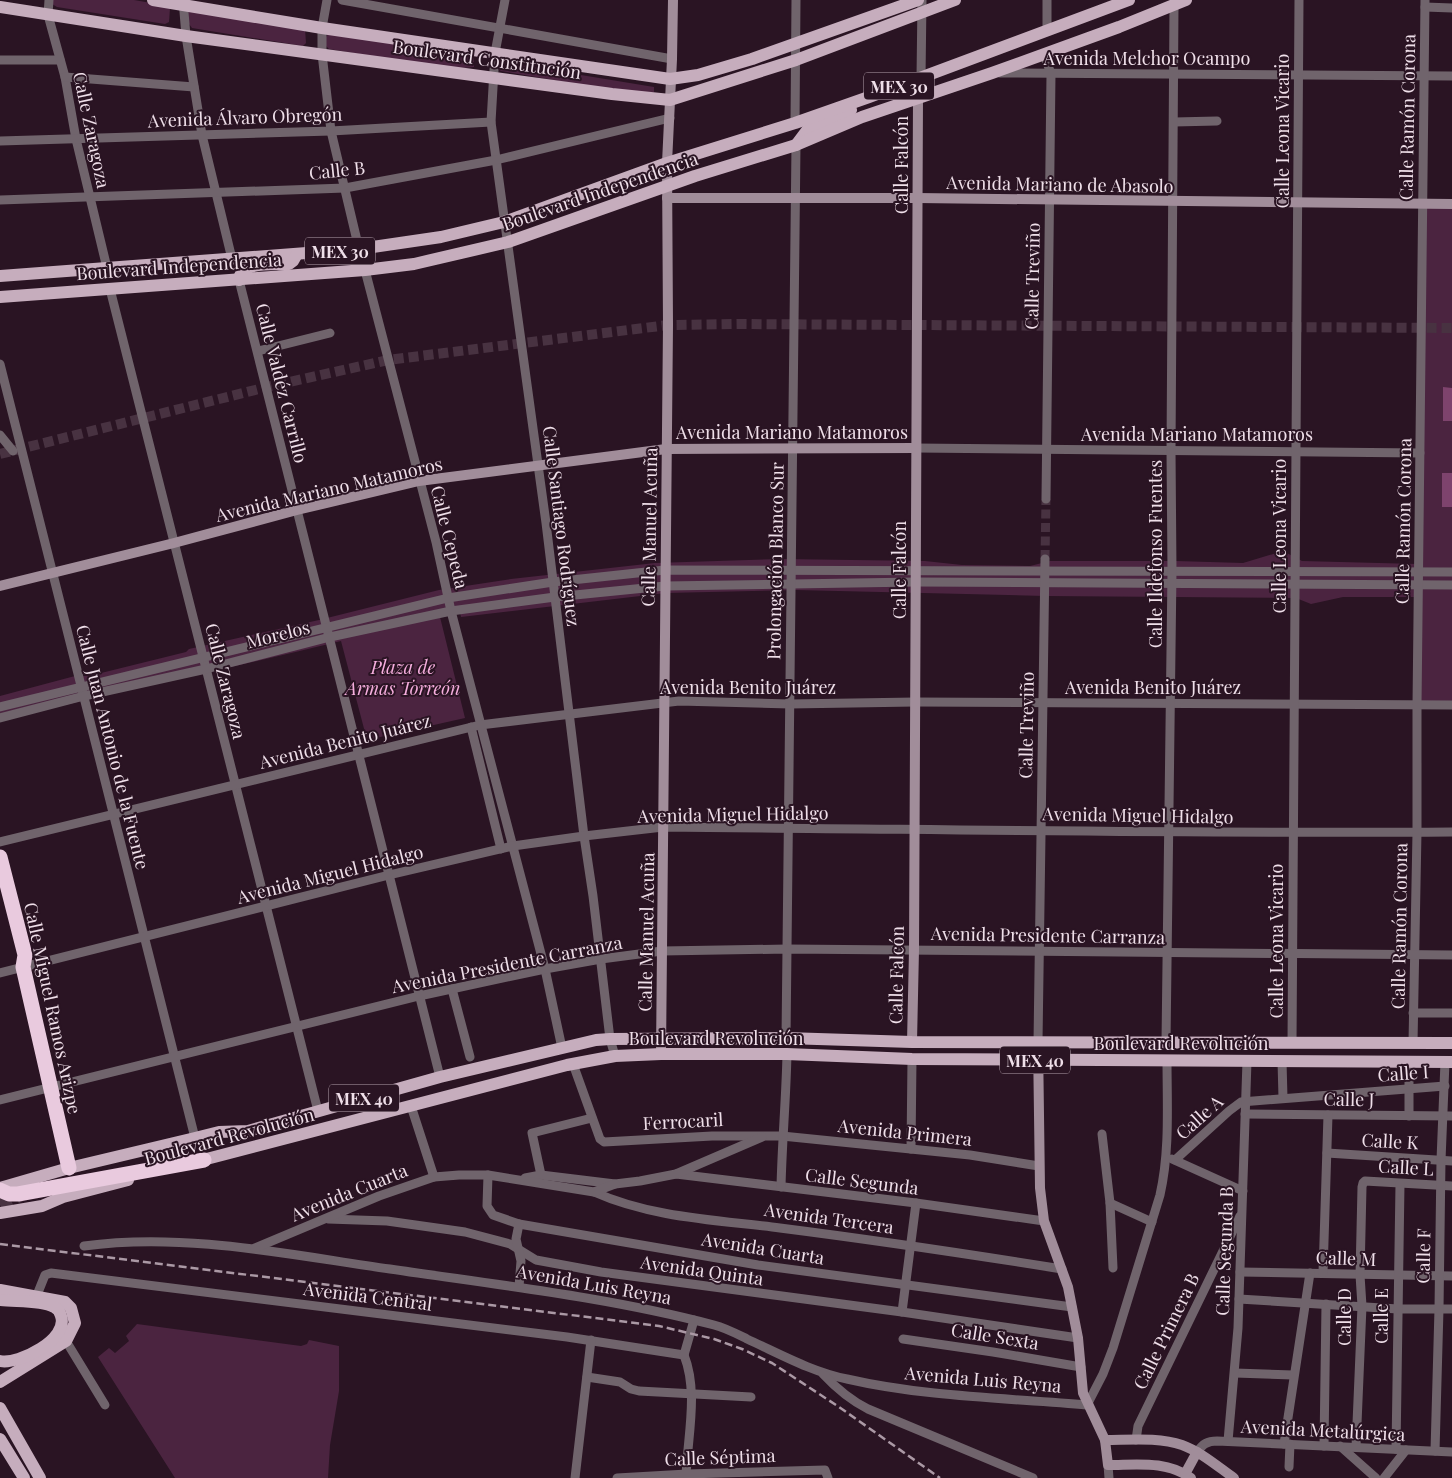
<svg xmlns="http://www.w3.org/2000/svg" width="1452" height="1478" viewBox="0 0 1452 1478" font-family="'Playfair Display',serif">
	<rect width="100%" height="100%" fill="#2a1423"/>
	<g fill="#4b2440">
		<polygon points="53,0 134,0 168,6 170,8 169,22 165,24 57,7 52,4"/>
		<polygon points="188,11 305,29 306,43 303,46 192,28 189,24"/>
		<polygon points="329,33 471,57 474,58 474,67 451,69 329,49 326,46 326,37"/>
		<polygon points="502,62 654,87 654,92 624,92 501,71 498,69 499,63"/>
		<path d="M1423,204L1452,205V703H1418V597H1343L1311,604L1296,598L1045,596L796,590L666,593L461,617L460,612L440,617L465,718L367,740L341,641C228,669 113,692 0,721V696L75,676H89L186,652L189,649L319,620L439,590L511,579L655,563L781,559L925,561L962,565L1030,566L1050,561H1176L1243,563L1283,551L1302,561L1417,564Z"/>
		<polygon points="137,1324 301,1346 307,1344 309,1340 339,1346 339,1391 330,1445 328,1478 175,1478 98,1357 109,1348 115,1353 129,1341 126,1336"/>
	</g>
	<g fill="#7e436d">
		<polygon points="1443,387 1452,388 1452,421 1443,421"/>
		<rect x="1442" y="473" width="10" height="34"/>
	</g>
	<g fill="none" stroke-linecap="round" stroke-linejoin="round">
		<polyline stroke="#483241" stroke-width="9" stroke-dasharray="9 4.5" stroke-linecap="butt" points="1045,559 1046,499"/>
		<polyline stroke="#483241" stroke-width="10" stroke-dasharray="10 5" stroke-linecap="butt" points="0,454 267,387 388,360 668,325 737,324 1452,328"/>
		<polyline stroke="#483241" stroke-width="12" stroke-dasharray="12 6" stroke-linecap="butt" points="0,1205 22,1195"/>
		<g stroke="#70646c" stroke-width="9">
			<polyline points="49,0 48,15 65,77 76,139 107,268"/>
			<polyline points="183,0 186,36 202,135 232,259"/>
			<polyline points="327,0 322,28 322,54 331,131 359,249"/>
			<polyline points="342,0 672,59"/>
			<polyline points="505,0 495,53 491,122 546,523 584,836 593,896 610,1039 615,1056"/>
			<polyline points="1425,7 1452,8"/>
			<polyline points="1047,31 1047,0"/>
			<polyline points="1044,54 1051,74 1046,499"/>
			<polyline points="0,60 60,60"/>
			<polyline points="1000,73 1452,76"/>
			<polyline points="65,77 194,87"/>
			<polyline points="921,78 922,0"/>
			<polyline points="1174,122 1217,121"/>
			<polyline points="795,123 796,0"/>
			<polyline points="0,141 331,131 491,122"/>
			<polyline points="0,200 345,188 496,160 670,118"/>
			<polyline points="365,270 436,542 451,611 545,969 562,1048"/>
			<polyline points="239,280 440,1077"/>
			<polyline points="110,289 318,1111"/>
			<polyline points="258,351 330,333"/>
			<polyline points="0,364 195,1138"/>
			<polyline points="0,435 13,451"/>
			<polyline points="916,448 1420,453"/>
			<polyline points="0,707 448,598 553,582 665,570 1452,572"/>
			<polyline points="0,718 84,696 206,669 330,637 451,611 555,597 665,586 915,582 1452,585"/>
			<polyline points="471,727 501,849"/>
			<polyline points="0,842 480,725 679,701 790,704 915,702 1452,705"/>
			<path d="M0,973L389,875L513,846L584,836L663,827C926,829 1189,834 1452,832"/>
			<polyline points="452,989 470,1057"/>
			<polyline points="1413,1013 1452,1013"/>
			<polyline points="786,1038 796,145"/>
			<polyline points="1038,1042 1045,559"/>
			<polyline points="1166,1042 1172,571 1171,450 1174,5"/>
			<polyline points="1292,1043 1299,0"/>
			<polyline points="1413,1043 1417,832 1417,705 1425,0"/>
			<polyline points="1282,1061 1283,1098"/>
			<polyline points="1409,1061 1409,1116"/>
			<polyline points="573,1064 600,1139 604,1142 712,1136 782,1136 970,1155 1039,1166"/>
			<polyline points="0,1100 419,996 545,969 601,959 662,951 787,949 1452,955"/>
			<polyline points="411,1106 434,1177"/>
			<polyline points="1245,1114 1452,1116"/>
			<polyline points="1102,1134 1110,1203 1113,1268"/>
			<polyline points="911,1149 912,1059"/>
			<polyline points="1327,1153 1452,1161"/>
			<polyline points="1172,1159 1243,1191"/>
			<polyline points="1175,1160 1229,1111 1241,1102 1445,1086"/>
			<polyline points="676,1174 916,1203 1044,1221"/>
			<polyline points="488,1175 487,1206 493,1215 519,1224 758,1265 1072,1307"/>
			<polyline points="541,1175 532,1133 592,1118"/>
			<polyline points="525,1178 541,1175 615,1184 640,1181 676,1174 762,1137"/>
			<path d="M781,1187C782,1143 786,1099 787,1054"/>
			<path d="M594,1192C652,1218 718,1220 780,1228C874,1240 968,1254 1062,1269"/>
			<polyline points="1110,1203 1152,1222"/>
			<polyline points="328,1219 387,1221 465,1232 510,1244 536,1260 601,1272 902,1312 1078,1338"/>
			<polyline points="519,1224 516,1239 521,1261 519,1287"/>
			<path d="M84,1246C185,1232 290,1255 390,1269C498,1285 608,1297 714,1325C726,1328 737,1334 747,1339C780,1354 812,1372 847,1379C925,1397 1008,1398 1087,1405L1103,1374L1113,1348L1160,1195C1170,1151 1167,1105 1167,1060"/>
			<polyline points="255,1248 379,1196 434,1177 459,1175 488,1175 594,1192 615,1184"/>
			<polyline points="1240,1272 1452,1276"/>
			<polyline points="1323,1273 1328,1115"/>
			<polyline points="1239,1299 1398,1309 1452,1309"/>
			<polyline points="35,1300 45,1275 51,1273 567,1337 684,1355"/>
			<polyline points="902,1312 916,1203"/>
			<polyline points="903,1339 993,1352 1081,1367"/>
			<polyline points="66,1341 105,1405"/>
			<path d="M684,1355C699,1393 687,1438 686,1478"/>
			<polyline points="684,1355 694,1320"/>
			<polyline points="1235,1373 1293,1375"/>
			<path d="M823,1374C837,1389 850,1400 868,1409L1033,1478"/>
			<polyline points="587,1377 620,1382 631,1389 639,1391 751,1397"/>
			<polyline points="1136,1440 1138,1426 1240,1216"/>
			<polyline points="1228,1441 1238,1328 1247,1061"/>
			<polyline points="1284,1444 1310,1273"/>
			<polyline points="1324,1446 1326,1304"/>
			<polyline points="1340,1446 1376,1478"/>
			<polyline points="1356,1447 1362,1306 1360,1275 1362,1187 1363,1183 1365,1181 1452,1186"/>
			<polyline points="1396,1449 1400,1184"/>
			<polyline points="1435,1451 1439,1309 1441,1160 1445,1062"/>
			<path d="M1197,1452C1203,1444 1207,1441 1217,1441L1452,1452"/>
			<polyline points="1108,1465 1109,1478"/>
			<polyline points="1289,1467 1290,1444"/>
			<polyline points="575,1478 591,1340"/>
			<polyline points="617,1478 687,1474 825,1470 828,1478"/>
			<polyline points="1384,1478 1406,1450"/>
		</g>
		<g stroke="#a18d9a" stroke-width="10">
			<polyline points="667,198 917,198 1452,204"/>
			<polyline points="0,586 174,543 297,510 419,481 666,449 916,448"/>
			<polyline points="912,1042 914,950 918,99"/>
			<path d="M1038,1042L1040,1188L1044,1221L1068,1287L1078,1338L1083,1393L1105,1440L1108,1465C1136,1465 1166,1460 1191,1478"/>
			<polyline points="661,1054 668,325 667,163 672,59 673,0"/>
			<path d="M1105,1440C1129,1440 1159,1437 1182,1445C1201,1452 1217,1466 1234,1478"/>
			<polyline points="1185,1474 1197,1452"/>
		</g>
		<g stroke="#c6adbd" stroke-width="12">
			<polyline points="153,0 322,28 670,79 698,75 752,59 918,0"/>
			<polyline points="0,7 186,36 612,94 670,100 796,60 955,0"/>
			<polyline points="796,145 808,129 851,110"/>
			<polyline points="0,276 359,249 441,237 504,222 667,163 795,123 869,97 1129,0"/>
			<path d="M239,280C241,260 275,265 289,264L293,261L297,254"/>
			<polyline points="0,297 365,270 414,264 508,242 695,176 796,145 862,117 992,73 1119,27 1186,0"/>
			<polyline points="195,1162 567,1065 615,1056 661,1054 787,1054 912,1059 1452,1062"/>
			<polyline points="0,1188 69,1168 195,1138 219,1132 248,1131 440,1077 596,1040 610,1039 786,1038 912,1042 1452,1043"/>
			<polyline points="0,1213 42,1206 63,1197 128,1180"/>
			<polyline points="0,1290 65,1302 71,1308 75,1323 66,1341 0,1382"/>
			<path d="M0,1300C15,1302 41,1300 54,1307C58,1309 60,1311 61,1316C69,1339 19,1365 0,1361"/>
			<polyline points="0,1408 40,1478"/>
			<polyline points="0,1439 24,1478"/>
		</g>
		<g stroke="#e9cade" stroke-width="15">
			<polyline points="0,857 25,955 23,967 69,1168"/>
			<polyline points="0,1190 9,1194 18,1194 204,1160"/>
		</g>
		<polyline stroke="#ab99a5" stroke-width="2.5" stroke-dasharray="8 4" stroke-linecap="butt" points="0,1244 659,1326 714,1339 742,1349 772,1363 839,1407 940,1478"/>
	</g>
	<g text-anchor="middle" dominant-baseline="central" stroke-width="4" stroke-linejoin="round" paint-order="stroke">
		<g fill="#2a1423" stroke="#b4a2ae" stroke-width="1">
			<rect x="864" y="72.5" width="70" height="27" rx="4"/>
			<rect x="305" y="237.5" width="70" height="27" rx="4"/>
			<rect x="1000" y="1046.5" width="70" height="27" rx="4"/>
			<rect x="329" y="1084.5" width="70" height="27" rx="4"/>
		</g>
		<g font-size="16" font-weight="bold" fill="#efdfe9">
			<text x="899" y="86">MEX 30</text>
			<text x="340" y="251">MEX 30</text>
			<text x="1035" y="1060">MEX 40</text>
			<text x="364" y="1098">MEX 40</text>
		</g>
		<g font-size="18" fill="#efdfe9" stroke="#2a1423">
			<text x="1147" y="58">Avenida Melchor Ocampo</text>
			<text transform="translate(487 59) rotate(8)">Boulevard Constitución</text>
			<text transform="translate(245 117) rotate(-2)">Avenida Álvaro Obregón</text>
			<text transform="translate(1407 117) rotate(-89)">Calle Ramón Corona</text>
			<text transform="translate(92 130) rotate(78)">Calle Zaragoza</text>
			<text transform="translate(1282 131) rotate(-90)">Calle Leona Vicario</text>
			<text transform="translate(901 165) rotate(-90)">Calle Falcón</text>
			<text transform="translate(337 170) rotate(-6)">Calle B</text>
			<text transform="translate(1060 184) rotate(1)">Avenida Mariano de Abasolo</text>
			<text transform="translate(600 191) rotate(-19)">Boulevard Independencia</text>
			<text transform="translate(179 266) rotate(-4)">Boulevard Independencia</text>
			<text transform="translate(1032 276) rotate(-89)">Calle Treviño</text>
			<text transform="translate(282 383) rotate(76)">Calle Valdéz Carrillo</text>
			<text x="792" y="432">Avenida Mariano Matamoros</text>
			<text x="1197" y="434">Avenida Mariano Matamoros</text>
			<text transform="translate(329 489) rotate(-13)">Avenida Mariano Matamoros</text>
			<text transform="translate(1403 521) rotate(-89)">Calle Ramón Corona</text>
			<text transform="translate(562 526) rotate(83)">Calle Santiago Rodríguez</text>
			<text transform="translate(649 527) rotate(-89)">Calle Manuel Acuña</text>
			<text transform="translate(1279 536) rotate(-90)">Calle Leona Vicario</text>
			<text transform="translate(450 537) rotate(76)">Calle Cepeda</text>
			<text transform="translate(1155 554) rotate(-90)">Calle Ildefonso Fuentes</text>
			<text transform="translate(775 561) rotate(-89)">Prolongación Blanco Sur</text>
			<text transform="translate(899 570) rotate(-90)">Calle Falcón</text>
			<text transform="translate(278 634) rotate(-14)">Morelos</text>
			<text transform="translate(226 681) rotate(76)">Calle Zaragoza</text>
			<text x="748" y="687">Avenida Benito Juárez</text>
			<text x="1153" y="687">Avenida Benito Juárez</text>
			<text transform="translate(1026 725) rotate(-89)">Calle Treviño</text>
			<text transform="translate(345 741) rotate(-14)">Avenida Benito Juárez</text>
			<text transform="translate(113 747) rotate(76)">Calle Juan Antonio de la Fuente</text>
			<text transform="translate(733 814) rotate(-1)">Avenida Miguel Hidalgo</text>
			<text transform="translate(1138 815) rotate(1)">Avenida Miguel Hidalgo</text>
			<text transform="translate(330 874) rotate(-14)">Avenida Miguel Hidalgo</text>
			<text transform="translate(1399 926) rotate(-89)">Calle Ramón Corona</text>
			<text transform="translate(646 932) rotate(-89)">Calle Manuel Acuña</text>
			<text transform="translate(1048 935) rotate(1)">Avenida Presidente Carranza</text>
			<text transform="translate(1276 941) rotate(-90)">Calle Leona Vicario</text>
			<text transform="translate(507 964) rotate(-11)">Avenida Presidente Carranza</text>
			<text transform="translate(896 975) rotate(-89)">Calle Falcón</text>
			<text transform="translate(53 1008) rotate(78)">Calle Miguel Ramos Arizpe</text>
			<text x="716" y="1038">Boulevard Revolución</text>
			<text x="1181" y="1043">Boulevard Revolución</text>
			<text transform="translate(1403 1073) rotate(-4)">Calle I</text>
			<text transform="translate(1349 1099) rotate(1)">Calle J</text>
			<text transform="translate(1199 1117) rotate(-42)">Calle A</text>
			<text transform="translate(683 1121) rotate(-3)">Ferrocaril</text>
			<text transform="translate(905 1132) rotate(6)">Avenida Primera</text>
			<text transform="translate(229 1136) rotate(-15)">Boulevard Revolución</text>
			<text transform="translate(1390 1141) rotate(3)">Calle K</text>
			<text transform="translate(1406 1167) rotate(3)">Calle L</text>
			<text transform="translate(862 1181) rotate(7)">Calle Segunda</text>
			<text transform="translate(349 1192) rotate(-22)">Avenida Cuarta</text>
			<text transform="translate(829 1218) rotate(8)">Avenida Tercera</text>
			<text transform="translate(763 1248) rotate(9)">Avenida Cuarta</text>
			<text transform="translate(1224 1251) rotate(-88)">Calle Segunda B</text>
			<text transform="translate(1423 1256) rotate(-89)">Calle F</text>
			<text transform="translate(1346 1258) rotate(2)">Calle M</text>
			<text transform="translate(702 1270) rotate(8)">Avenida Quinta</text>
			<text transform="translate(594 1284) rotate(10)">Avenida Luis Reyna</text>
			<text transform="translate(368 1296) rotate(7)">Avenida Central</text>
			<text transform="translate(1381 1316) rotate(-90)">Calle E</text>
			<text transform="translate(1344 1317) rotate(-90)">Calle D</text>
			<text transform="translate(1166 1331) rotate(-64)">Calle Primera B</text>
			<text transform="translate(995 1336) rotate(9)">Calle Sexta</text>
			<text transform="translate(983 1379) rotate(5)">Avenida Luis Reyna</text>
			<text transform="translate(1323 1430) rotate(3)">Avenida Metalúrgica</text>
			<text transform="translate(720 1457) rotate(-2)">Calle Séptima</text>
		</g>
		<g font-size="18" font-style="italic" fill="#f6aede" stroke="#2a1423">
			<text x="403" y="667">Plaza de<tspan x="403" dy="21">Armas Torreón</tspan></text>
		</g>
	</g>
</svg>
